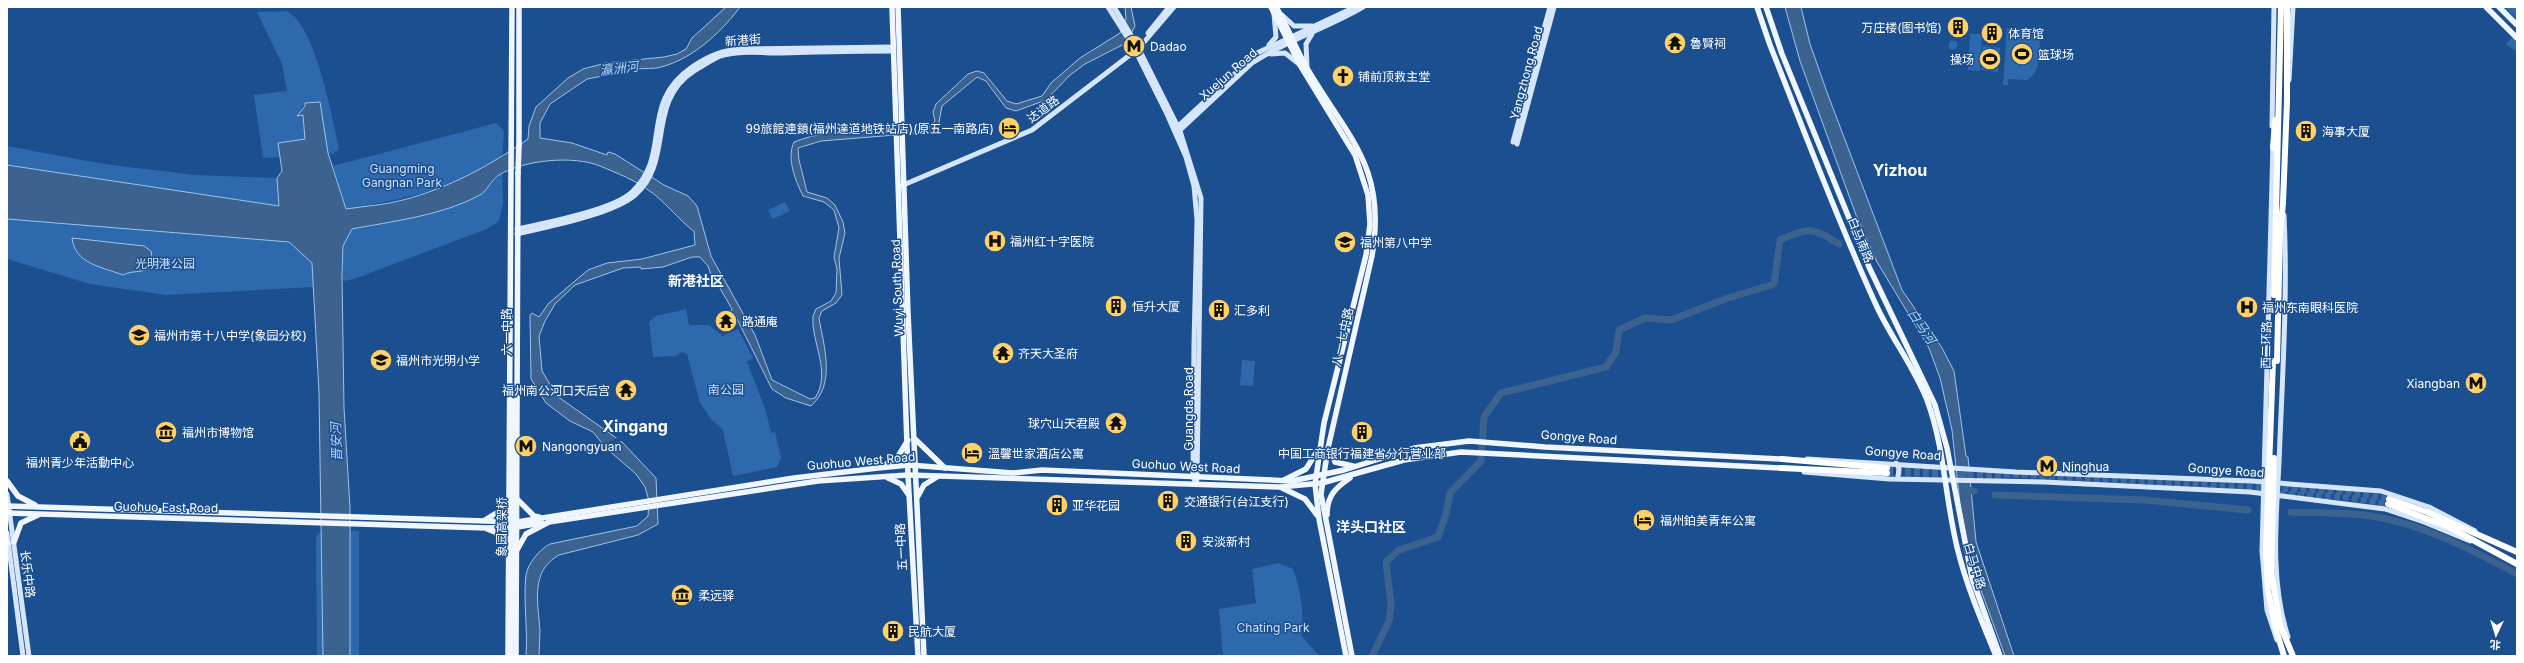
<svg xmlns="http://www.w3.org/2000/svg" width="2524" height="663" viewBox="0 0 2524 663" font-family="Inter,'Noto Sans SC',sans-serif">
	<rect width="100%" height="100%" fill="#1b4f8f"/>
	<g fill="#2e69ad">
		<polygon points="2504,7 2517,7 2517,19"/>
		<path d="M286,11C315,22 333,120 339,149L333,154L328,153L320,102L305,103L297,116L303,115L305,139L278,143L280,157L263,158L254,95L287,91L282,64L257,12Z"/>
		<path d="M2007,28L2030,29L2040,41C2039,56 2041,72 2027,80L2008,79V85H2003Z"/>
		<polygon points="2517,32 2517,52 2506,44"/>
		<polygon points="1970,34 1982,34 1980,71 1968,70"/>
		<circle cx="1953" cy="45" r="4.5"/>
		<polygon points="1982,46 2000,48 1998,72 1981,70"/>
		<path d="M496,123L504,131L502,157C455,189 401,200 346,209L333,166Z"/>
		<polygon points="7,146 104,164 195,175 277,178 280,206 7,165"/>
		<polygon points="502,173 503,203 499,221 487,229 354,279 343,281 343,246 352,229 410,218 479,196"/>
		<polygon points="785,202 790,211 772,219 768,210"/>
		<polygon points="7,219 289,242 312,263 314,287 166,295 90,284 7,259"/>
		<polygon points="686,309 689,325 709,325 723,336 738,329 753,358 747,362 766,411 771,433 775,432 781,458 777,467 733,476 723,430 712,420 700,403 687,354 682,352 675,356 653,357 649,322 656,316"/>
		<polygon points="1242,360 1255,361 1253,386 1240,385"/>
		<rect x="350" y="531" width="9" height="125"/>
		<polygon points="322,533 323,656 317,656 316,538 318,534"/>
		<path d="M1278,563L1293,569C1301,591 1304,612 1302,636L1319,656H1223L1219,609L1256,603L1252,569Z"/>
	</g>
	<g fill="#3c6290" stroke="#9cc4f0">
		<path d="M726,7H740C720,34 690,61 657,68C649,69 625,68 623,72L587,79L550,104L540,123V138L572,143L607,155L608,152L615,154L664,185L688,196L697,206L711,256L755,335L772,380L810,399L815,398C832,372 811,343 813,316L816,309L831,301L836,293L837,269L834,257L839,228L834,210L824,202L803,196C796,181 786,159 794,142C835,126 881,131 925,131L935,121L933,112L936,104L968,74L977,71L984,73L1007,101L1016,104L1042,96L1051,83L1080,58L1120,33L1126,19L1125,7H1131L1135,26L1126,43L1085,64L1069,76L1046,100L1016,111L1006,108L986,81L977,77L942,106L938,128L933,132L821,141L798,148L799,160L807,192L827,198L835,205L843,222L845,233L839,258L842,295L836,303L822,311L819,318C824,347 836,384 811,406L786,398L772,389L735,315L730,314L732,309L714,278H712L708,266L700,257H692L663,267L641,269V267L623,268L575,285L555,304L545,321L539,336L540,348L542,371L557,396L622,442L656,478L658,524L638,535L559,555C530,571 538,602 540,631C540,639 539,648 539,656H526C528,630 523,599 526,575C528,563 540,549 550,544L637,526L648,516L649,501L645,487L636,474L606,448L593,432L570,421L546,403L531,379L530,315L532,313L539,317L549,303L588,270L607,263L642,259L695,245L694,231C686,227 662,199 651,192C637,181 617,173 600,166C573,155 524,160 499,175C491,180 487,192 478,196C440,216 393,221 352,229L343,246L342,276L344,408L350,507V656H323L319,392L312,263L289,242L7,219V165L279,206L277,178L282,171L278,143L305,139L303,115L297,116L305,106V103L320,102L328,153L346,209C365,206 385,205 403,200C449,188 489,166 528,139L529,126L536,107L568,78L583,69L606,63L664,57L677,54L686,49L692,38Z"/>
		<polygon points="1785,7 1801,7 1810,44 1828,95 1902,290 1942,348 1954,371 1966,456 1968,457 1976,542 2014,656 2005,656 1971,563 1960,504 1952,430 1940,378 1929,348 1877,262 1856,215 1800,61"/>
		<path d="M72,238L144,246L151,251L153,264C144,275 134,269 123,275C102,267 75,264 72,238Z"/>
	</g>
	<polygon fill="#1b4f8f" points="619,437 623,440 607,447 604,444"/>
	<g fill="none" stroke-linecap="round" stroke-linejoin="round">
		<g stroke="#3c6290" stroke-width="7">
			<polyline points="1966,490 1974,491"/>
			<polyline points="1995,495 2144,500 2248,510"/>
			<path d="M2291,512C2319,513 2349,512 2377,517C2427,526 2472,550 2517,574"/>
			<path d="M1372,656L1389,621L1391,605L1386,562L1399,550L1438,537L1446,514L1450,493L1481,461L1484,417L1501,393L1606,367L1616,352L1619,330L1645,318L1671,320L1728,298L1774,284L1780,240C1810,227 1812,227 1839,244"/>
		</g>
		<g stroke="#3d69a0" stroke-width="6" stroke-dasharray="6 3" stroke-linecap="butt">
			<polyline points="1887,468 2345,492 2389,499"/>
			<polyline points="1887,473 2005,479"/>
			<polyline points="2280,494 2344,497 2388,504"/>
		</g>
		<g stroke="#d6e6fa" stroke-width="5">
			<polyline points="1108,7 1134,48 1167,114 1186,157 1194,186 1197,220 1194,344 1193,477 1196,483"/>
			<polyline points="1114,7 1137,45 1180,131 1201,198 1197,480"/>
			<polyline points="1282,15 1294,26 1312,26"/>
			<polyline points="1148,33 1169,7"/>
			<polyline points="1269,45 1276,37 1274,14"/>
			<polyline points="1271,54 1285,53 1299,64"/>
			<polyline points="1307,66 1306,44 1312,34"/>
			<polyline points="2289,80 2293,7"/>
			<polyline points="2272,126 2274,7"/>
			<polyline points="1176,128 1257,53 1355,7"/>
			<path d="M1178,132L1252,63C1287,40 1327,28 1363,7"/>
			<polyline points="1513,142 1550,7"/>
			<polyline points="1517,144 1554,7"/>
			<polyline points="2273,144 2262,551 2267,610 2277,640"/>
			<polyline points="901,186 1032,130 1139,48 1174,7"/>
			<path d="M2284,215C2288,297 2282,381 2279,463C2276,521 2270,581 2288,637"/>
			<path d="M517,229C545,223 613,210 632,192C673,153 638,104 692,67C708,56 722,50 742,49L893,47"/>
			<path d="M517,234C547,227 613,214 635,195C675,160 645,103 694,71C703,66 711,60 720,56C739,50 761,53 781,53C818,52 855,51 893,51"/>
			<polyline points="1807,459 2016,472 2251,481 2381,491 2429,507 2475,531"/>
			<polyline points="1896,463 1899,468 1898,477"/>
			<polyline points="1804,472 1889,479 2044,482 2250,492 2385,509 2424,522 2470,541"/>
			<polyline points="7,494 29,656"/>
			<polyline points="7,533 23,656"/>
		</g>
		<g stroke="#f0f6ff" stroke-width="5.5">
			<polyline points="892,7 908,475 918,656"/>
			<polyline points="898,7 908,313 924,656"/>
			<polyline points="1271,7 1300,65 1355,155 1368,195 1370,224 1366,255 1324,423 1315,484 1319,519 1346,656"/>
			<path d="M1276,7C1288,27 1296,50 1308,70C1349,139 1387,168 1372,256L1328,448L1321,494L1352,656"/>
			<path d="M1757,7L1770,45C1805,133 1838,222 1877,307C1892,339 1914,367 1927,400C1945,448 1945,501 1958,551C1967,587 1982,622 1996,656"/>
			<polyline points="1766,7 1782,54 1869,267 1935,405 1947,448 1972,578 2000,656"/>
			<polyline points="2486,7 2517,38"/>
			<polyline points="2499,7 2517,25"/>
			<polyline points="519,146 519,7"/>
			<polyline points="915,439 945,468"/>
			<polyline points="1329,449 1335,462 1353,466"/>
			<polyline points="883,466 897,458 908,440"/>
			<polyline points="888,478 901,484 908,494"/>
			<polyline points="1284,480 1306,469 1316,453"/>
			<polyline points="7,481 18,496 35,505"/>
			<polyline points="1282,488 1305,499 1317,515"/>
			<polyline points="918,496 924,485 937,477"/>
			<polyline points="517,499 534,516 539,517"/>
			<polyline points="7,506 517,522 794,478 878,468 909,465 1013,473 1042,470 1292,481 1344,470 1414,448 1469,441 1545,447 1782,459"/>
			<polyline points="7,513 487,528 517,527 542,523"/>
			<path d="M1327,515C1327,496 1335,488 1350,478"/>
			<polyline points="485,520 498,512 506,501"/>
			<polyline points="487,529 495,532 508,547"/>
			<polyline points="7,541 8,543"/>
			<polyline points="14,542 21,523 38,515"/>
			<polyline points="517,550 526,534 549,522 818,481 908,475 1280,487 1322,483 1404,460 1461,452 1781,468"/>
			<polyline points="508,656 512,7"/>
			<polyline points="516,656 518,173"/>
		</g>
		<g stroke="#fff" stroke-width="6">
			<polyline points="2273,148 2275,120"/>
			<polyline points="2274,295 2281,7"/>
			<polyline points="2277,361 2280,234 2283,203 2287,101 2287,7"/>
			<polyline points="1782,459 1887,468"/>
			<polyline points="1781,468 1887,473"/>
			<polyline points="2389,499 2427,512 2517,552"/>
			<polyline points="2388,504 2449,527 2517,564"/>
			<polyline points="2280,625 2293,656"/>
			<polyline points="2275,626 2284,656"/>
		</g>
		<g stroke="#f0f6ff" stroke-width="5.5">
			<polyline points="518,173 519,146"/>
			<polyline points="511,654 513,401"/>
		</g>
		<g stroke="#fff" stroke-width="6">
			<polyline points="2273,361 2266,551 2268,590 2275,626"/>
			<polyline points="2274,458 2271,571 2280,625"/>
		</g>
	</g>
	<defs>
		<g id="building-disc" transform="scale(1.15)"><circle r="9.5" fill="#ffd166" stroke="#1b4f8f"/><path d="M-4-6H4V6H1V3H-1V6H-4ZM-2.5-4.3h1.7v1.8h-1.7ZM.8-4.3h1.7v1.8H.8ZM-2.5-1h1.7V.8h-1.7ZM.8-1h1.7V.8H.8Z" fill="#111"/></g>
		<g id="temple-disc" transform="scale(1.15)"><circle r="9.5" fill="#ffd166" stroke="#1b4f8f"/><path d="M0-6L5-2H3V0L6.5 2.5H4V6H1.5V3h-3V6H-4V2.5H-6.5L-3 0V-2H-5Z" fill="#111"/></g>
		<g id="metro-disc" transform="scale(1.15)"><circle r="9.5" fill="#ffd166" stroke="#1b4f8f"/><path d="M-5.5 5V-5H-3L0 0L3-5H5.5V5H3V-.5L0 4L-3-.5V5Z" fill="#111"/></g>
		<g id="stadium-disc" transform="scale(1.15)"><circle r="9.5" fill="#ffd166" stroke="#1b4f8f"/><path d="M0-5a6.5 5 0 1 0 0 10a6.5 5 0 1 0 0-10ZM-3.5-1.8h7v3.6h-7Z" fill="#111"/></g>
		<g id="church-disc" transform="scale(1.15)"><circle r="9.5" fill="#ffd166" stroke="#1b4f8f"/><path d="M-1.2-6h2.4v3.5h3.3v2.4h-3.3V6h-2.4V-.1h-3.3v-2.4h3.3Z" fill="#111"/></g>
		<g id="hotel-disc" transform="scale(1.15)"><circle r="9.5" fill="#ffd166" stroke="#1b4f8f"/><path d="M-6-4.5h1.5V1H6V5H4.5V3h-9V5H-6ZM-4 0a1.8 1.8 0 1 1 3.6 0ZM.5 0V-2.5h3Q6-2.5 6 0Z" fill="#111"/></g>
		<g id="hospital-disc" transform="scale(1.15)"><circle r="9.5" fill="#ffd166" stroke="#1b4f8f"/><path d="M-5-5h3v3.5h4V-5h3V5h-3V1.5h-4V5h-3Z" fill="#111"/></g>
		<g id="school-disc" transform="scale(1.15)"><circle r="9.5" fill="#ffd166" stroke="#1b4f8f"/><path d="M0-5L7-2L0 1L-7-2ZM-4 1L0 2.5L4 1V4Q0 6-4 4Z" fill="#111"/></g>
		<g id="museum-disc" transform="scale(1.15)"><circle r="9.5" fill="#ffd166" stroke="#1b4f8f"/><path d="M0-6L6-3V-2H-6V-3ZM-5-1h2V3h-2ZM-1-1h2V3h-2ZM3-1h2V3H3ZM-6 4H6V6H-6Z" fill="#111"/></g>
		<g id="civic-disc" transform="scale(1.15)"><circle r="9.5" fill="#ffd166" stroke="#1b4f8f"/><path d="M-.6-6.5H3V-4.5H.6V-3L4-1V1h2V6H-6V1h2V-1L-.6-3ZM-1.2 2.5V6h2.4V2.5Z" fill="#111"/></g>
	</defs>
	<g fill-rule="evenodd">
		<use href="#building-disc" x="1958" y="27"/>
		<use href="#building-disc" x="1992" y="33"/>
		<use href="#temple-disc" x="1675" y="43"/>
		<use href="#metro-disc" x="1134" y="46"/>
		<use href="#stadium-disc" x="2022" y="54"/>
		<use href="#stadium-disc" x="1990" y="59"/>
		<use href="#church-disc" x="1343" y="76"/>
		<use href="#hotel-disc" x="1009" y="128"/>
		<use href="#building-disc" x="2306" y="131"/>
		<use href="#hospital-disc" x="995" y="241"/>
		<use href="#school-disc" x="1345" y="242"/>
		<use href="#building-disc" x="1116" y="306"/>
		<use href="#hospital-disc" x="2247" y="307"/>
		<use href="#building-disc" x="1219" y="310"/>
		<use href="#temple-disc" x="726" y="321"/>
		<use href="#school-disc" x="139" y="335"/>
		<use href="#temple-disc" x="1003" y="353"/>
		<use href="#school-disc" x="381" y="360"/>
		<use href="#metro-disc" x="2476" y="383"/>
		<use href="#temple-disc" x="626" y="390"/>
		<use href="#temple-disc" x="1116" y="423"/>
		<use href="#museum-disc" x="166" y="432"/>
		<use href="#building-disc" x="1362" y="432"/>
		<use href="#civic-disc" x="80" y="441"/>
		<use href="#metro-disc" x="526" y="446"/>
		<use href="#hotel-disc" x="972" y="453"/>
		<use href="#metro-disc" x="2047" y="466"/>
		<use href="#building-disc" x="1168" y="501"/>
		<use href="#building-disc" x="1057" y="505"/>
		<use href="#hotel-disc" x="1644" y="520"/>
		<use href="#building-disc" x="1186" y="541"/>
		<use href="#museum-disc" x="682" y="595"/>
		<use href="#building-disc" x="893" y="631"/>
	</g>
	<g text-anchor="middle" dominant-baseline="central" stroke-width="3" stroke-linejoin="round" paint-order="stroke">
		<g font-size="12" fill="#fff" stroke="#1b4f8f" text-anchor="start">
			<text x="1942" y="27" text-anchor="end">万庄楼(图书馆)</text>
			<text x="2008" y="33">体育馆</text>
			<text x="1690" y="43">魯賢祠</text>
			<text x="1150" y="46">Dadao</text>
			<text x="2038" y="54">篮球场</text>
			<text x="1974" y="59" text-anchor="end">操场</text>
			<text x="1358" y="76">铺前顶救主堂</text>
			<text x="994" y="128" text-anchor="end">99旅館連鎖(福州達道地铁站店)(原五一南路店)</text>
			<text x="2322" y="131">海事大厦</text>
			<text x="1010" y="241">福州红十字医院</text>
			<text x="1360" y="242">福州第八中学</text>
			<text x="1132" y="306">恒升大厦</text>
			<text x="2262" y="307">福州东南眼科医院</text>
			<text x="1234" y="310">汇多利</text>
			<text x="742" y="321">路通庵</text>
			<text x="154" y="335">福州市第十八中学(象园分校)</text>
			<text x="1018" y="353">齐天大圣府</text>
			<text x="396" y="360">福州市光明小学</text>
			<text x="2460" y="383" text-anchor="end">Xiangban</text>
			<text x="610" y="390" text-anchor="end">福州南公河口天后宫</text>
			<text x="1100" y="423" text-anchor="end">球穴山天君殿</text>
			<text x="182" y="432">福州市博物馆</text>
			<text x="542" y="446">Nangongyuan</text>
			<text x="988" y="453">溫馨世家酒店公寓</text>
			<text x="1362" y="453" text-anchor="middle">中国工商银行福建省分行营业部</text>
			<text x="80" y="462" text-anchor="middle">福州青少年活動中心</text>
			<text x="2062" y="466">Ninghua</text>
			<text x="1184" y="501">交通银行(台江支行)</text>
			<text x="1072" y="505">亚华花园</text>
			<text x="1660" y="520">福州鉑美青年公寓</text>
			<text x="1202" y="541">安淡新村</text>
			<text x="698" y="595">柔远驿</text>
			<text x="908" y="631">民航大厦</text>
		</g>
		<g font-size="12" fill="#fff" stroke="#1b4f8f">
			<text transform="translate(743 40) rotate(-4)">新港街</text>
			<text transform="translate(1526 73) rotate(-75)">Yangzhong Road</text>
			<text transform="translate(1228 74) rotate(-41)">Xuejun Road</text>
			<text transform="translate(1043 109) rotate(-37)">达道路</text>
			<text transform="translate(1861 240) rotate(68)">白马南路</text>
			<text transform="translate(897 288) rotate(-92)">Wuyi South Road</text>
			<text transform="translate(506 332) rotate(-90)">六一中路</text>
			<text transform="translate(1342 337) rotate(-77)">八一七中路</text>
			<text transform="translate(2266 345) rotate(-89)">西二环路</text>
			<text transform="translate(1188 409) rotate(-90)">Guangda Road</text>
			<text transform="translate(1579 437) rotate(4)">Gongye Road</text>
			<text transform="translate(1903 453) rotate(4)">Gongye Road</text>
			<text transform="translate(861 461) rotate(-5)">Guohuo West Road</text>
			<text transform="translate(1186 466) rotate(3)">Guohuo West Road</text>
			<text transform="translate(2226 470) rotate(4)">Gongye Road</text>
			<text transform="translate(166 507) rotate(1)">Guohuo East Road</text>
			<text transform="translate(501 527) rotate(-90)">象园高架桥</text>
			<text transform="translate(901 547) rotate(-93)">五一中路</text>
			<text transform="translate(1975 566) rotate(73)">白马中路</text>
			<text transform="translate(28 574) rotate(83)">长乐中路</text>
		</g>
		<g font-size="12" fill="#cfe3fa" stroke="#1b4f8f">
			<text x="402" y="168">Guangming<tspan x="402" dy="14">Gangnan Park</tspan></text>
			<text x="165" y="263">光明港公园</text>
			<text x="726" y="389">南公园</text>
			<text x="1273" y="627">Chating Park</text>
		</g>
		<g font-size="13" font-style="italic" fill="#b5d3f5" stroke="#1b4f8f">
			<text transform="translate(619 68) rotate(-7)">瀛洲河</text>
			<text transform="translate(1922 326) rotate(56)">白马河</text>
			<text transform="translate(336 442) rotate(-92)">晋安河</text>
		</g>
		<g font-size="14" font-weight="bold" fill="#fff" stroke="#1b4f8f">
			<text x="696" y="280">新港社区</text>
			<text x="1371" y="526">洋头口社区</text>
		</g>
		<g font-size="16" font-weight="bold" fill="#fff" stroke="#1b4f8f">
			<text x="1900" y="170">Yizhou</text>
			<text x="635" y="426">Xingang</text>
		</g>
	</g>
	<rect width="2524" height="663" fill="none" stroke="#ffffff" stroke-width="16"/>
	<g transform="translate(2496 635) rotate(184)" stroke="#1b4f8f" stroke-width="3" paint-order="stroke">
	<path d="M0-3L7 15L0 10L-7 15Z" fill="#ffffff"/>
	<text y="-6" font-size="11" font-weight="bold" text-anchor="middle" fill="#ffffff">北</text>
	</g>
</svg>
